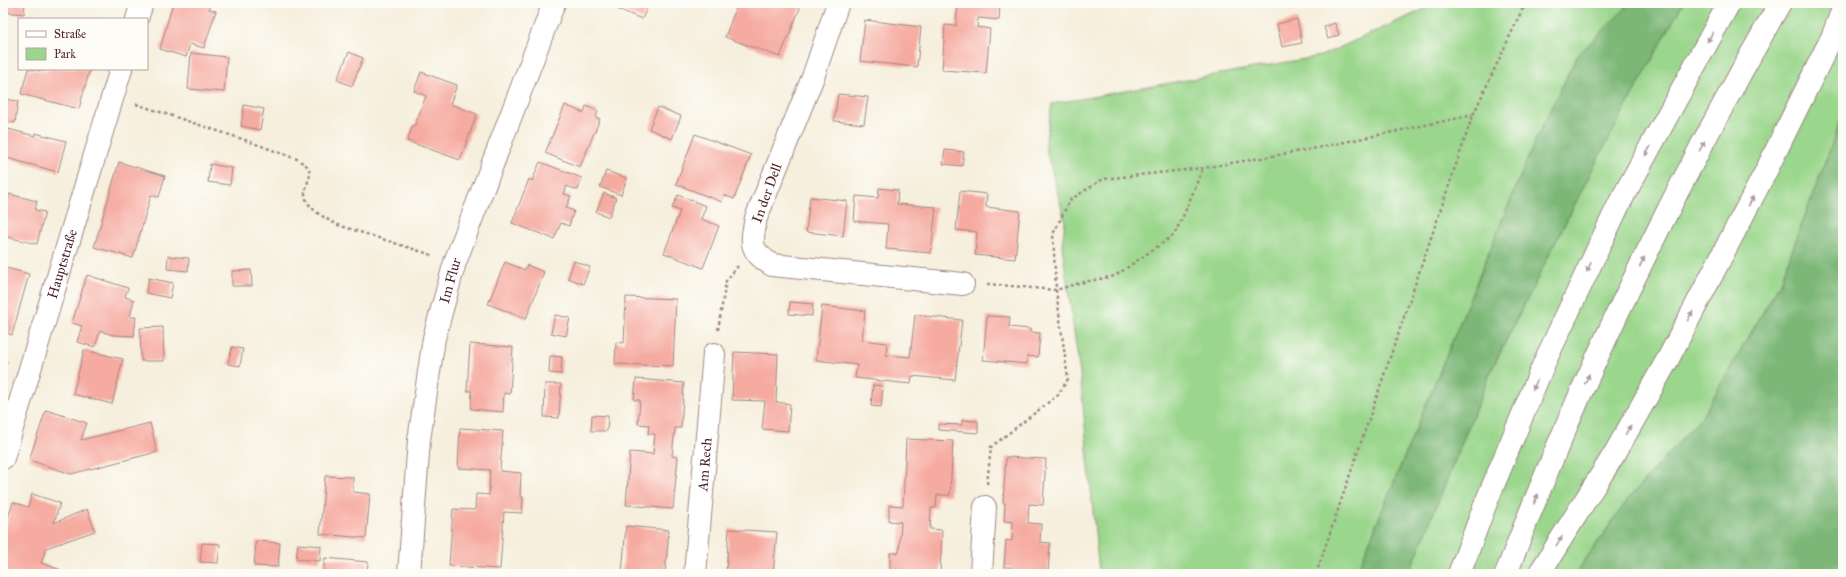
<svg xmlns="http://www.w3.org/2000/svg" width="1846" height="577" viewBox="0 0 1846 577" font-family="'IM FELL Great Primer',serif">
	<rect width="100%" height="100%" fill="#fdfcf7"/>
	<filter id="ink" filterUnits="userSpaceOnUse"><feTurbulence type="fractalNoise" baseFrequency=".025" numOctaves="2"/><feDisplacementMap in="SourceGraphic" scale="8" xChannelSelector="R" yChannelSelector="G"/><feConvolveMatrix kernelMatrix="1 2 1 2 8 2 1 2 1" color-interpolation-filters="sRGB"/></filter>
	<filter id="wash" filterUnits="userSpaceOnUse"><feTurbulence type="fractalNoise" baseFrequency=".012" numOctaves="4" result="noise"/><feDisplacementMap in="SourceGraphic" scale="16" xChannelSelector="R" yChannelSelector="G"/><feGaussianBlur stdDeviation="0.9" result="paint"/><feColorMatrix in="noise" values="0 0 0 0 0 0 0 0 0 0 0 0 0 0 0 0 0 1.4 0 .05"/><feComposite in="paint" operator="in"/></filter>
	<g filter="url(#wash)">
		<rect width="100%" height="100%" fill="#f6efdd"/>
		<g fill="#9ad68b" stroke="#727a5b">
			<polygon points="1438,3 1631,3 1577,56 1535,141 1356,574 1099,574 1080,374 1062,246 1065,221 1045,145 1052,104 1321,56"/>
			<polygon points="1683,3 1843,3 1843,114 1780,283 1703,415 1629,498 1575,574 1409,574 1491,371 1597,160"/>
		</g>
		<g fill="#7bb777" stroke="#626b51">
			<polygon points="1631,3 1683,3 1597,160 1491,370 1409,574 1356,574 1535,141 1577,56"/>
			<polygon points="1843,114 1843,574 1575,574 1629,498 1703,415 1780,283"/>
		</g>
		<g id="blocks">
			<g fill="#f6aba1">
				<polygon points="3,3 25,3 24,14 3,12"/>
				<polygon points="173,3 211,3 209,9 216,11 204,48 190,44 186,57 160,49"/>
				<polygon points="602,3 649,3 642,19"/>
				<polygon points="738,3 786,3 800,8 780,57 725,37"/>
				<polygon points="958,3 1000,4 999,20 978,18 977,27 990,29 986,73 942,70 945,25 956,26"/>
				<polygon points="1297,19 1302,43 1282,47 1277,24"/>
				<polygon points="865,20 921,27 917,67 860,61"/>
				<polygon points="1335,23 1339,35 1328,39 1324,27"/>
				<polygon points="349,52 363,58 352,86 337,80"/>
				<polygon points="191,53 227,57 224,92 188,89"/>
				<polygon points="28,69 45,71 46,69 90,69 79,109 21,94"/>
				<polygon points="421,72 457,85 450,104 477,114 460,160 407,141 413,125 415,125 426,96 414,91"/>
				<polygon points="838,94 868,97 864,124 834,121"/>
				<polygon points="3,99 18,101 15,123 3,121"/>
				<polygon points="244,105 264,109 260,130 241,126"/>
				<polygon points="565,105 584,113 586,106 598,111 596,118 600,119 580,167 545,153"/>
				<polygon points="658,107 681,116 672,139 649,129"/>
				<polygon points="8,129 35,136 35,133 66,141 58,172 3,157 3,149"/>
				<polygon points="695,134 751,155 734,199 724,195 722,202 676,184"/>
				<polygon points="945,150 964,152 962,166 943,164"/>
				<polygon points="119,162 165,176 159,197 151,195 133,258 94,247"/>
				<polygon points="540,162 582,178 578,190 567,186 564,194 571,196 566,208 574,211 569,226 561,223 554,239 512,223 529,179 532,181"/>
				<polygon points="210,164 232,168 230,185 208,182"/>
				<polygon points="606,171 627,178 621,195 600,187"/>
				<polygon points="879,188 898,190 897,204 936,207 931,253 886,249 888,224 854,221 856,196 878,198"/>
				<polygon points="960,191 987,194 986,207 1020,211 1015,259 975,255 977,232 956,230"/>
				<polygon points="604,193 616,198 609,217 596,212"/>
				<polygon points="9,194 37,201 35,210 45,212 37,244 3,236 3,210 5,211"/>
				<polygon points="678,195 706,206 701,219 719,226 703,268 664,253 680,211 672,208"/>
				<polygon points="810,197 847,201 843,236 806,232"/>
				<polygon points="168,256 189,258 188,271 167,269"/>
				<polygon points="574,261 590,267 583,284 568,278"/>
				<polygon points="505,262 525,270 527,265 544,272 526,319 488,304"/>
				<polygon points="3,267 29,274 12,335 3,332"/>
				<polygon points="251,270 252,286 232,286 232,271"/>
				<polygon points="87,275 128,288 125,297 134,300 130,317 136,317 134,336 113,335 100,331 95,347 77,342 82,326 72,323"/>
				<polygon points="149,278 173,283 170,298 146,293"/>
				<polygon points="626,297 676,299 673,366 615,364 616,342 624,343"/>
				<polygon points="790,302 813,304 812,316 789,314"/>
				<polygon points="822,306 865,311 862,340 887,343 886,355 910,357 915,315 962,320 955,380 912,376 911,384 855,378 857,365 816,360"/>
				<polygon points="555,315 570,318 566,336 551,333"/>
				<polygon points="987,316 1010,317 1009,327 1030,329 1030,332 1040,333 1038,357 1027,356 1027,364 983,360"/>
				<polygon points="163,327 164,361 141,361 140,328"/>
				<polygon points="470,344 513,347 510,394 504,393 503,412 471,409 472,391 467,391"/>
				<polygon points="232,347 243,349 240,366 228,364"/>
				<polygon points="84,350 123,359 112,404 73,394"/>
				<polygon points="734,352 778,354 776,402 790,404 788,431 762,429 765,401 732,400"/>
				<polygon points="550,356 562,357 561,374 549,373"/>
				<polygon points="3,360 7,361 3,373"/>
				<polygon points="636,379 684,383 681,428 675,428 672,456 678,457 673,509 626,505 630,452 653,454 655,434 648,434 649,425 638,424 640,400 634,400"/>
				<polygon points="545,384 561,384 559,418 544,417"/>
				<polygon points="873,385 883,386 881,407 871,406"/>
				<polygon points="46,410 87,423 81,440 150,423 157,452 71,474 29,460"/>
				<polygon points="592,415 608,416 607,431 591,431"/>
				<polygon points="962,420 978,421 978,433 938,430 938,424 962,425"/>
				<polygon points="460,428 503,431 500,471 521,473 520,497 523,497 522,513 504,512 500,569 449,566 453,509 475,510 476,494 489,495 490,470 458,468"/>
				<polygon points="906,439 953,441 950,495 937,495 936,508 931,508 930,529 942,530 940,574 890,574 890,553 899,553 901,522 889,521 889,505 903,506"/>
				<polygon points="1006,457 1046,459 1043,505 1029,504 1028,523 1041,524 1040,542 1050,543 1048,574 1010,574 1010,567 1004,567 1006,540 1012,541 1013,522 1004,521 1005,503 1003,503"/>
				<polygon points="325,476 353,477 353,492 370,494 366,538 320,534"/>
				<polygon points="32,494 60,503 54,523 87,509 95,531 46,548 41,563 61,570 59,574 3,574 3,534 13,502 28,507"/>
				<polygon points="626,526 669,530 665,574 622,574"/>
				<polygon points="729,529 777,532 773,574 726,574"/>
				<polygon points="256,541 280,543 278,567 254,566"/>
				<polygon points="202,543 220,544 218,563 200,562"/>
				<polygon points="298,544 321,546 320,561 296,559"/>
				<polygon points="325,558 368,562 367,574 323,574"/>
			</g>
		</g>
	</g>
	<g filter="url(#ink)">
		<use href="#blocks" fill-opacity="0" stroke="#a08784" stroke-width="1"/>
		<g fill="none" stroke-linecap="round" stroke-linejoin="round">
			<g stroke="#a08784" stroke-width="24">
				<g id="minor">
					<path d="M838,3L813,77L756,218C751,244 749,250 772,265L963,284"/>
					<polyline points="137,19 142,3"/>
					<path id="s1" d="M3,458L121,69"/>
					<path id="s2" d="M409,574L419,440L434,338L455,262L554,3"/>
					<path id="s3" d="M695,574L714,354"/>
					<polyline points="981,574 985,507"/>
					<polyline points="1539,574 1615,453 1669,357 1765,173 1833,35 1843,9"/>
				</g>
			</g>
			<g stroke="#a08784" stroke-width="24">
				<g id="highway">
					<polyline points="1459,574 1487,500 1545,361 1619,204 1729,3"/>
					<path d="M1506,574C1581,377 1675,186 1780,3"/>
				</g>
			</g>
			<g stroke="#a08784" stroke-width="2.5" stroke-dasharray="3 3" stroke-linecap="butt">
				<polyline points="1512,3 1523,8 1536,3"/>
				<path d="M136,104L245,140L297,159L307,166L310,172C310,179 305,187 305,194C305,208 328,220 338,225L432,255"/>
				<polyline points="987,284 1056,290 1079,283 1115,276 1174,235 1185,212 1203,168"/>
				<polyline points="718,330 726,281 738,266"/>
				<polyline points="987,484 991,447 1058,395 1068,379 1056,290 1053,234 1070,200 1103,179 1203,168 1307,150 1473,115"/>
				<polyline points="1316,574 1473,115 1523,8"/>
			</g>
			<use href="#minor" stroke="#fff" stroke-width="22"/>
			<use href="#highway" stroke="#fff" stroke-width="22"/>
		</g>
		<defs><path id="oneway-solid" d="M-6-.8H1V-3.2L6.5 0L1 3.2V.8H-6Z"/></defs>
		<g fill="#ae9aa0">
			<use href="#oneway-solid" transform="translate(1710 37) rotate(119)"/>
			<use href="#oneway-solid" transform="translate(1702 146) rotate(-62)"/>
			<use href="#oneway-solid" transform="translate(1648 151) rotate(119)"/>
			<use href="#oneway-solid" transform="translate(1751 201) rotate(-62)"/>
			<use href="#oneway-solid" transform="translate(1642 262) rotate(-65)"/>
			<use href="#oneway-solid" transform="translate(1589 267) rotate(115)"/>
			<use href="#oneway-solid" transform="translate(1690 316) rotate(-62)"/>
			<use href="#oneway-solid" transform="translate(1587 379) rotate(-65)"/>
			<use href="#oneway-solid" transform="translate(1535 385) rotate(113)"/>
			<use href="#oneway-solid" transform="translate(1628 430) rotate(-60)"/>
			<use href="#oneway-solid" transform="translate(1536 499) rotate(-67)"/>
			<use href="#oneway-solid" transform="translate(1559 541) rotate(-58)"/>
		</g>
	</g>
	<g text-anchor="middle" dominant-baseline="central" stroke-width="3" stroke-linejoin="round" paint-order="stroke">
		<g font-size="14" fill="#4a1f2b" stroke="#fdfcf7">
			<text transform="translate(767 193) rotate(-70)">In der Dell</text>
			<text stroke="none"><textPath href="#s1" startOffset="203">Hauptstraße</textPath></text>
			<text stroke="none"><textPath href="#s2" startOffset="297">Im Flur</textPath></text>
			<text stroke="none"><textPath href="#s3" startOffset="110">Am Rech</textPath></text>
		</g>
	</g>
	<rect width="1846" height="577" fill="none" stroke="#fdfcf7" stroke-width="16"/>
	<rect x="18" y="18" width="130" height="52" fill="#fdfcf7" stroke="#b5a4a5"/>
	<rect x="26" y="31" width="20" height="6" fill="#ffffff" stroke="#b5a4a5"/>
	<text x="54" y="38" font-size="12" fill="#4a1f2b">Straße</text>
	<rect x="26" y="48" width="20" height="12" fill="#9ad68b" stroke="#b5a4a5"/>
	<text x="54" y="58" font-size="12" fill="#4a1f2b">Park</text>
</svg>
